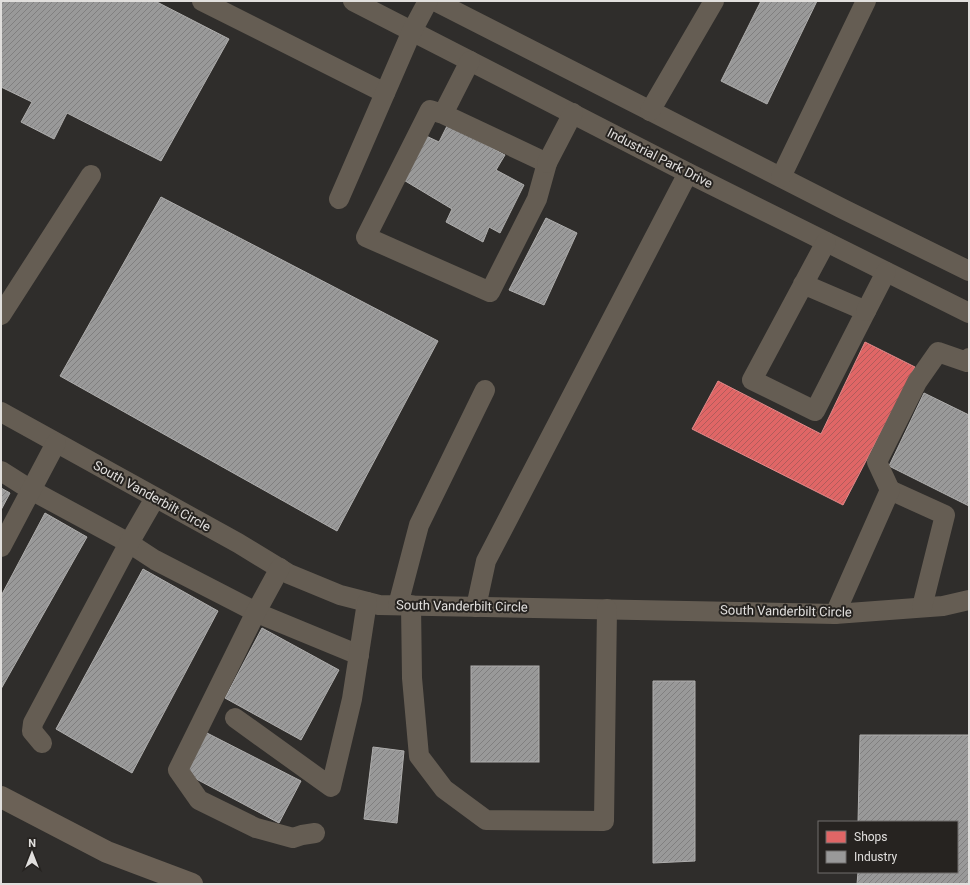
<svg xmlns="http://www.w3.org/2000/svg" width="970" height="885" viewBox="0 0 970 885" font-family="Roboto,sans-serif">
	<defs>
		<pattern id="shops-hatch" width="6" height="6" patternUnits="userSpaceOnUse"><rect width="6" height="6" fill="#e06666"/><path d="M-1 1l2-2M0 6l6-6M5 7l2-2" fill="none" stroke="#b15c5b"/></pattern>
		<pattern id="industry-hatch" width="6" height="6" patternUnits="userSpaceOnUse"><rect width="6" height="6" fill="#999"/><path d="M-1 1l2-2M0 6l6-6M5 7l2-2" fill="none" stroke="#807f7f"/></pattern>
	</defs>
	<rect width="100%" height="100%" fill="#2f2d2b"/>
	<polygon fill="url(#shops-hatch)" stroke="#e08a8a" points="865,342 915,367 843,505 692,429 718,381 821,434"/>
	<g fill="url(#industry-hatch)" stroke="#afaead">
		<polygon points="1,1 155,1 229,39 161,161 67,113 54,139 21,122 32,102 1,87"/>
		<polygon points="761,1 817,1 767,104 721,81"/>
		<polygon points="448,124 505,155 496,170 524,185 500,233 489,227 483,242 446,222 452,209 402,179 424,135 439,142"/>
		<polygon points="161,197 438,341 337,531 60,376"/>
		<polygon points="546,218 577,233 544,305 509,290"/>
		<polygon points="924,393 969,415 969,506 889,466"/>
		<polygon points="1,488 10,493 1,510"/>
		<polygon points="45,513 87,537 1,689 1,596"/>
		<polygon points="143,569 218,611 132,773 56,729"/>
		<polygon points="262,628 339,670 301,740 225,698"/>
		<rect x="471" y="666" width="68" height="96"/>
		<polygon points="653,681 695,681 695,861 653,863"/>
		<polygon points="207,733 301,781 279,823 185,773"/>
		<polygon points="860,735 969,735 969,884 857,884 858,872 957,872 957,822 858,822"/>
		<polygon points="373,747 404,751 397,823 364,819"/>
	</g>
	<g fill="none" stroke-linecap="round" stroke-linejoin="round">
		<g stroke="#655d53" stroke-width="20">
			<polyline points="202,1 385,93"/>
			<polyline points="353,1 688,173 969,313"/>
			<polyline points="435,1 843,209 969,271"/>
			<polyline points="650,111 714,1"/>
			<polyline points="443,114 430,110 366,237 490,292 537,199 547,163 443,114 470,61"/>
			<polyline points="547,163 573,113"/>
			<polyline points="781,177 866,1"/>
			<polyline points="339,199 412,31 428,1"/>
			<polyline points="803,284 866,311 815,411 752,380 826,242"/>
			<polyline points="866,311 886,272"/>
			<polyline points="1,315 91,175"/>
			<polyline points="1,412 238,543 289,574 340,595 379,605 835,614 943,606 969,600"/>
			<polyline points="1,471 31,490 129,543 155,560 262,615 359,655"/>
			<polyline points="890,490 945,515 922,607"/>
			<polyline points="1,547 56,443"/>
			<polyline points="280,568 256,612 178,770 199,800 256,828 293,838 302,835 315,833"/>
			<polyline points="398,605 419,525 485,390"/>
			<polyline points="411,605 412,678 419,756 444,789 486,820 604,821 607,609"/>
			<polyline points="476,607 486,561 688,173"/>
			<polyline points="835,614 890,490 877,462 917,382 938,352 967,362 969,358"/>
			<polyline points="235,718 331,787 352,699 367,602"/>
			<polyline points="42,743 32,731 33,723 129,543 155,498"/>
		</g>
		<polyline stroke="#6b6156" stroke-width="22" points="1,797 107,852 192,884"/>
	</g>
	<g text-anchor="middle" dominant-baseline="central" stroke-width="4" stroke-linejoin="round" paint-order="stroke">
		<g font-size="13" fill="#e1dfdd" stroke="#262320">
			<text transform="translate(660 158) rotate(27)">Industrial Park Drive</text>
			<text transform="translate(152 496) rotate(29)">South Vanderbilt Circle</text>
			<text transform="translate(462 606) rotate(1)">South Vanderbilt Circle</text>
			<text transform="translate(786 611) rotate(1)">South Vanderbilt Circle</text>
		</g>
	</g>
	<rect width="970" height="885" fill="none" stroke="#e1dfdd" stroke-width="4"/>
	<rect x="818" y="821" width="140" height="52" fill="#262320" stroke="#716e6c"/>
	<rect x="826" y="831" width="20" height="12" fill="#e06666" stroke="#716e6c"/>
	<text x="854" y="841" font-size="12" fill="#e1dfdd">Shops</text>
	<rect x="826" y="851" width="20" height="12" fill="#999999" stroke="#716e6c"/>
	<text x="854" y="861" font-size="12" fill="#e1dfdd">Industry</text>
	<g transform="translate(32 853)" stroke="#262320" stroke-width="3" paint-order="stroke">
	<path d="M0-3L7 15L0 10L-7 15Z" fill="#e1dfdd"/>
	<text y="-6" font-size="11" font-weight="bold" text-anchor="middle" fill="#e1dfdd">N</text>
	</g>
</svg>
